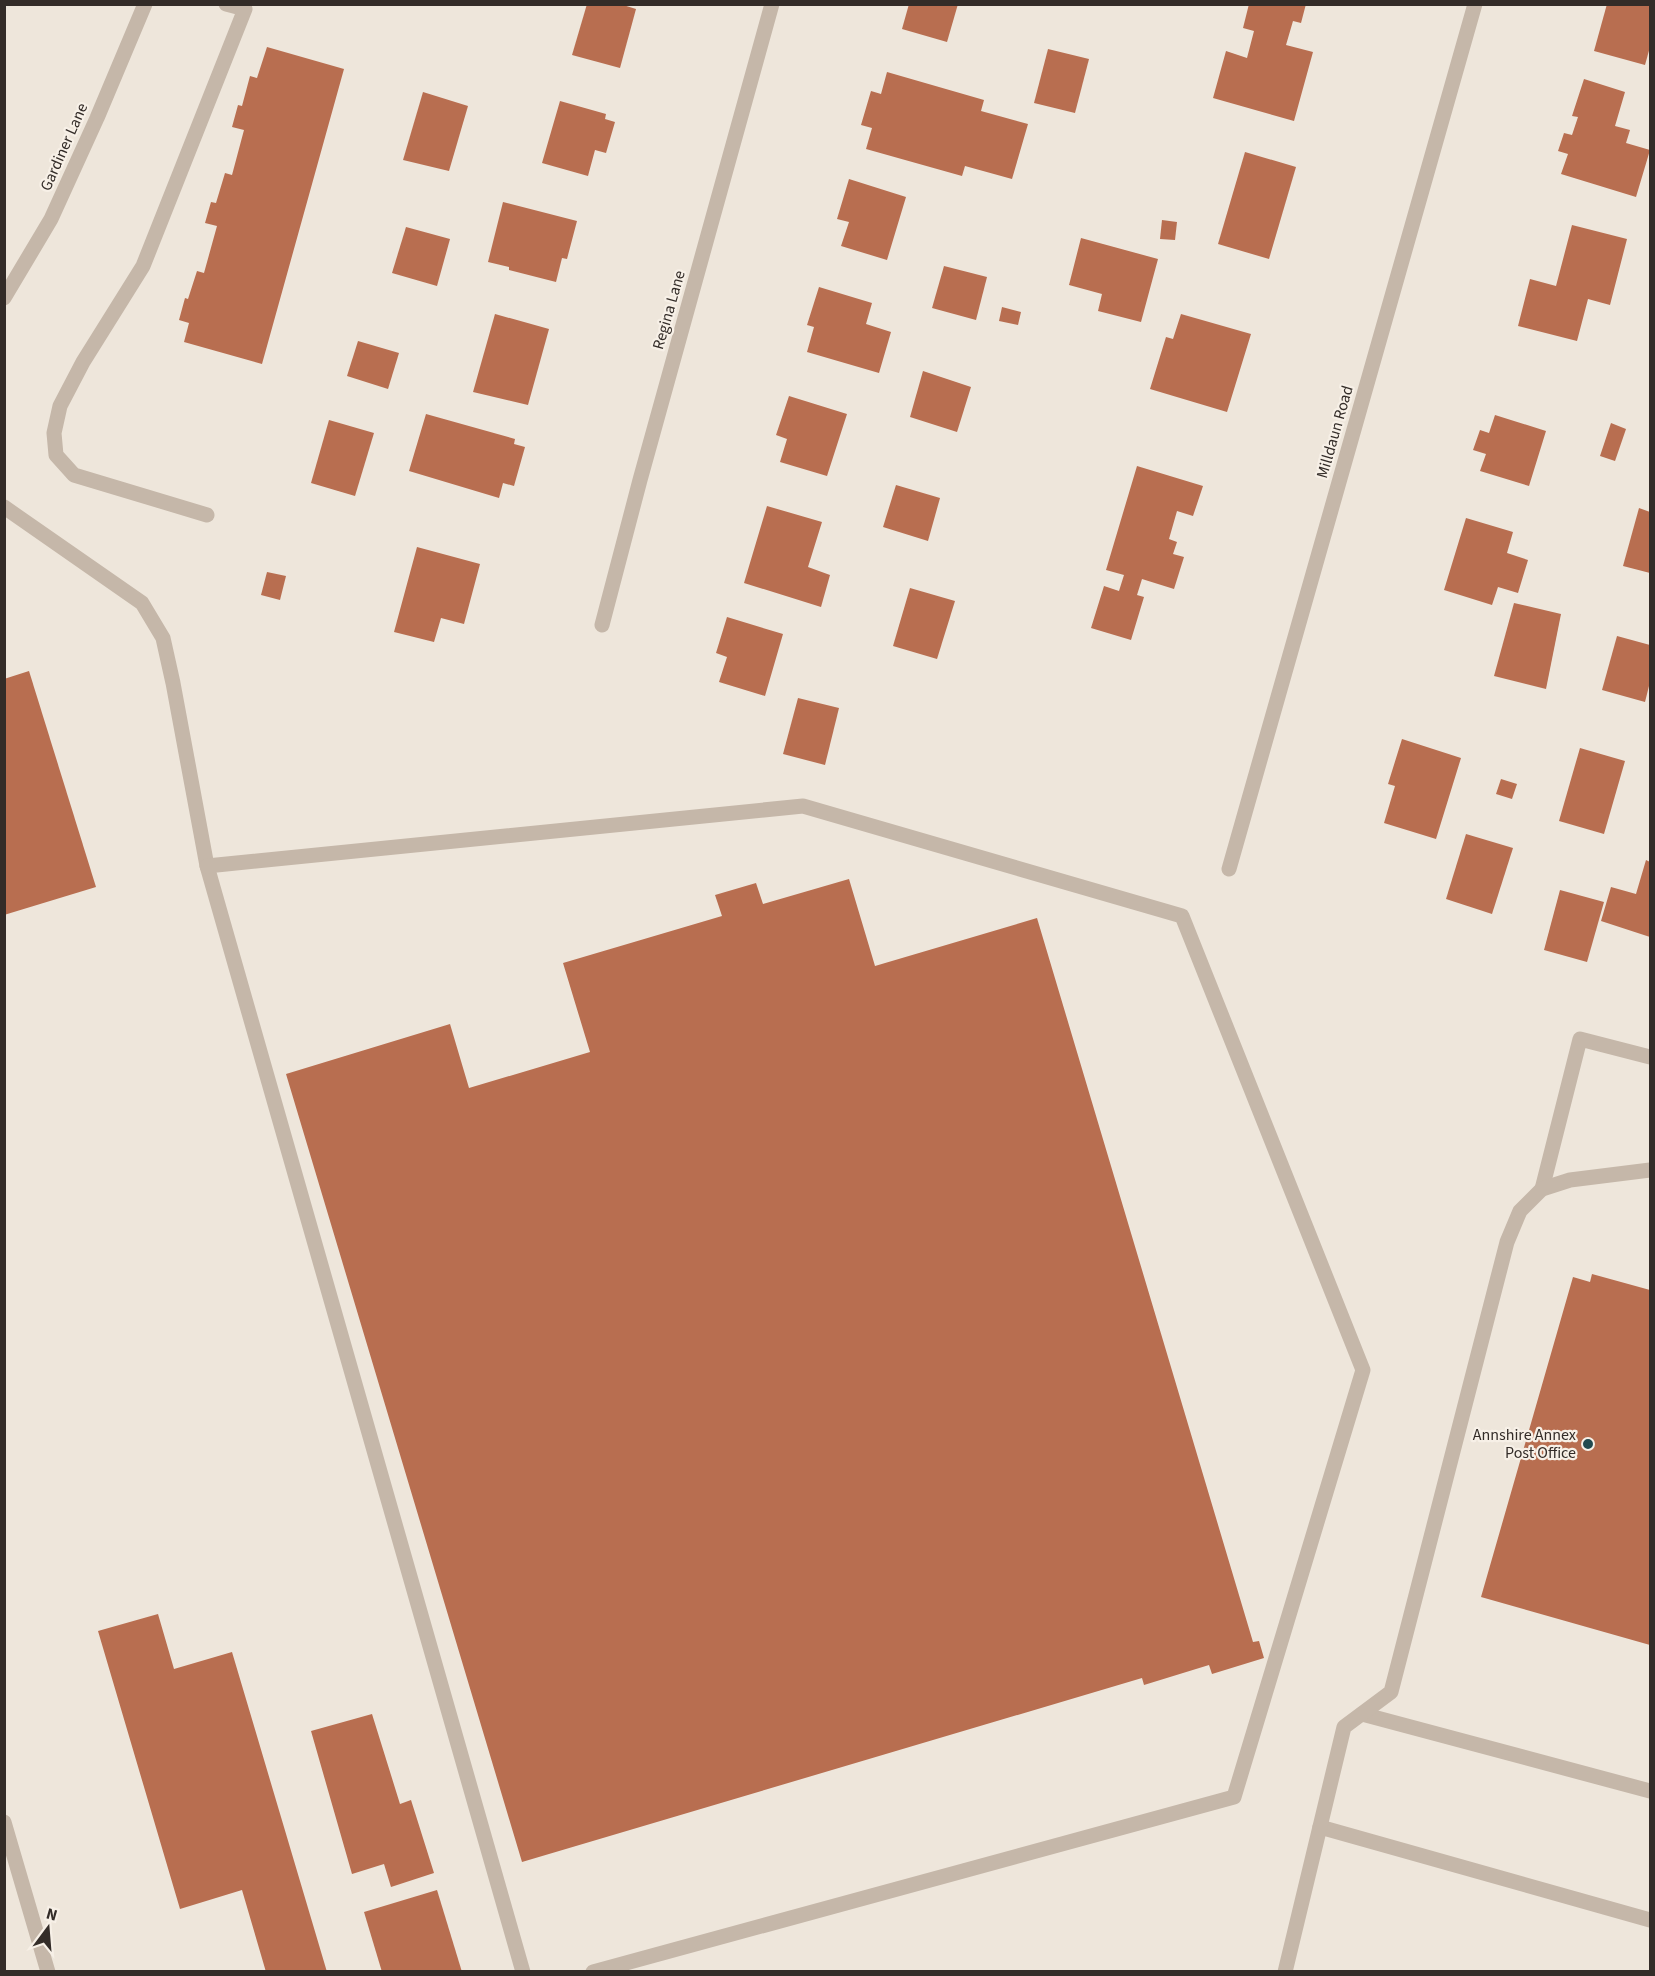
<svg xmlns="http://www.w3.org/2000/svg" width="1655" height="1976" viewBox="0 0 1655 1976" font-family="'Source Sans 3',sans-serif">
	<rect width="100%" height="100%" fill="#eee6db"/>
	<g fill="#b86e50">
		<polygon points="587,4 620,4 636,9 620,68 572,55"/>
		<polygon points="909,4 958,4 947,42 902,29"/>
		<polygon points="1249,4 1306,4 1301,23 1293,21 1286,45 1313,52 1294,121 1213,98 1226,51 1247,58 1254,31 1243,28"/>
		<polygon points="1607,4 1650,4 1650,47 1645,65 1594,51"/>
		<polygon points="267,47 344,69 262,364 184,342 189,323 179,320 185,298 188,299 197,271 204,273 217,226 205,223 211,202 216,203 225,173 232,175 244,130 232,127 238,105 242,106 250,76 257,78"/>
		<polygon points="1048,49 1089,59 1075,113 1034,103"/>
		<polygon points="887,72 984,100 981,111 1028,124 1012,179 965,166 962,176 866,149 872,128 861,125 871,91 881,94"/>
		<polygon points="1584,79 1625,92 1615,126 1630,130 1626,143 1650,150 1636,197 1561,174 1568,154 1558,151 1564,133 1572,135 1578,117 1572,116"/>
		<polygon points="423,92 468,106 449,171 403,160"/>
		<polygon points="560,101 606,114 605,119 615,122 606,153 595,150 588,176 542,163"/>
		<polygon points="1245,152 1296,167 1269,259 1218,244"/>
		<polygon points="849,179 906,197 887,260 841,246 849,222 837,219"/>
		<polygon points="503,202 577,221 567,259 562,258 556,282 509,270 509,267 488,262"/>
		<polygon points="1162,220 1177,222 1175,240 1160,239"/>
		<polygon points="1572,225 1627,239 1610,305 1588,299 1577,341 1518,326 1530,279 1556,286"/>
		<polygon points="406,227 450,239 437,286 392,273"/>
		<polygon points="1081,238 1158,259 1141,322 1098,311 1102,294 1069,285"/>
		<polygon points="944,266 987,277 976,320 932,308"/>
		<polygon points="819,287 872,303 866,324 891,332 879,373 807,352 814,327 807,325"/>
		<polygon points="1002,307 1021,312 1018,325 999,321"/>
		<polygon points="495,314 549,329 528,405 473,392"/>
		<polygon points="1181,314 1251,334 1227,412 1150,389 1166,337 1173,339"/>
		<polygon points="358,341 399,353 388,389 347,376"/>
		<polygon points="923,371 971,387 957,432 910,417"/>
		<polygon points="789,396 847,414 827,476 780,462 787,439 776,435"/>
		<polygon points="426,414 515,439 514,444 525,447 514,486 503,483 499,498 409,471"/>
		<polygon points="1495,415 1546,431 1529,486 1480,471 1486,454 1473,450 1480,430 1489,433"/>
		<polygon points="329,420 374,433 355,496 311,483"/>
		<polygon points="1611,423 1626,429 1615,461 1600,456"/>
		<polygon points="1137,466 1203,486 1193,516 1177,511 1169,539 1177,542 1173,554 1184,557 1174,589 1142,579 1137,595 1144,597 1131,640 1091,628 1104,586 1119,591 1124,575 1106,570"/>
		<polygon points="896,485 940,498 928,541 883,527"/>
		<polygon points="767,506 822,522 808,567 830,575 821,607 744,583"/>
		<polygon points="1639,508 1650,512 1650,573 1623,566"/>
		<polygon points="1466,518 1513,532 1507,553 1528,560 1518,593 1498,587 1492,605 1444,590"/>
		<polygon points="417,547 480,564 464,624 441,618 434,642 394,632"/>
		<polygon points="267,572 286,576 280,600 261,595"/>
		<polygon points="910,588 955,601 937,659 893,646"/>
		<polygon points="1514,603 1561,614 1546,689 1494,676"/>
		<polygon points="727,617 783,634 765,696 719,682 727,657 716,653"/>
		<polygon points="1617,636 1650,645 1650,682 1645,702 1602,690"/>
		<polygon points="29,671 96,887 4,915 4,679"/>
		<polygon points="798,698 839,708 825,765 783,754"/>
		<polygon points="1402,739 1461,758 1436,839 1384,823 1395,786 1388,784"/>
		<polygon points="1580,748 1625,761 1604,834 1559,821"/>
		<polygon points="1501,779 1517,784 1512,799 1496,794"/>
		<polygon points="1466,834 1513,848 1492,914 1446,899"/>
		<polygon points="1646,860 1650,862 1650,937 1601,921 1611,887 1636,894"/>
		<polygon points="849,879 875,966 1037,918 1253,1642 1259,1641 1264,1658 1212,1674 1209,1665 1144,1685 1142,1678 522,1862 286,1074 450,1024 469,1088 590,1052 563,963 722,916 715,895 756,883 763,904"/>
		<polygon points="1560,890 1604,902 1587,962 1544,950"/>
		<polygon points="1592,1274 1650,1290 1650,1645 1481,1597 1573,1277 1590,1282"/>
		<polygon points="158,1614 174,1669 232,1652 327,1972 266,1972 242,1890 180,1909 98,1631"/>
		<polygon points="372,1714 400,1804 411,1800 434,1873 391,1887 384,1864 352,1874 311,1731"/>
		<polygon points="437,1890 462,1972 382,1972 364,1912"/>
	</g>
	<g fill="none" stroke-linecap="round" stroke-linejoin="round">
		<g stroke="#c5b7a9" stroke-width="15">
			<polyline points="4,507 142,603 163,638 173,683 207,866 523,1972"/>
			<polyline points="207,515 74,475 56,455 54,433 60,406 83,362 143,266 245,9 226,4"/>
			<polyline points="207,866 803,806 1182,916 1363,1370 1234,1797 593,1972"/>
			<polyline points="1542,1189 1580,1039 1650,1057"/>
			<polyline points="1362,1714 1650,1791"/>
			<polyline points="4,1822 48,1972"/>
			<polyline points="1320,1827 1650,1920"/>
			<polyline points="1285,1972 1344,1727 1391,1692 1507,1242 1520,1211 1542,1189 1570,1180 1650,1170"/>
		</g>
		<g stroke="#c5b7a9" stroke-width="15">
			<polyline points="602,625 640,480 772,4"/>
			<polyline points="1229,869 1475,4"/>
		</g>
		<polyline stroke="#c5b7a9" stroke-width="15" points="4,298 51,219 97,118 145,4"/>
	</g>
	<circle fill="#224a4f" stroke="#f7f0e7" stroke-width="2" cx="1588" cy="1444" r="6"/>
	<g text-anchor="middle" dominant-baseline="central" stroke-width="4.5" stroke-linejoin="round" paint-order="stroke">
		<g font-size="16" fill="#332c28" stroke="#f7f0e7">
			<text transform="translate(64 147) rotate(-66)">Gardiner Lane</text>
			<text transform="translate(669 310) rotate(-74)">Regina Lane</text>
			<text transform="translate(1335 432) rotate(-74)">Milldaun Road</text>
		</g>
		<g font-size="16" fill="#332c28" stroke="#f7f0e7" text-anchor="end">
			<text x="1576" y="1435">Annshire Annex<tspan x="1576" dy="18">Post Office</tspan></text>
		</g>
	</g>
	<rect width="1655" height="1976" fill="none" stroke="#332c28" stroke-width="12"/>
	<g transform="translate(48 1928) rotate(16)" stroke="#f7f0e7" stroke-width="4.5" paint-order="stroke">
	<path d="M0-4.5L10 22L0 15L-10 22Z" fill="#332c28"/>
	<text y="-9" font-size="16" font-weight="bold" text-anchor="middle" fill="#332c28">N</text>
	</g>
</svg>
